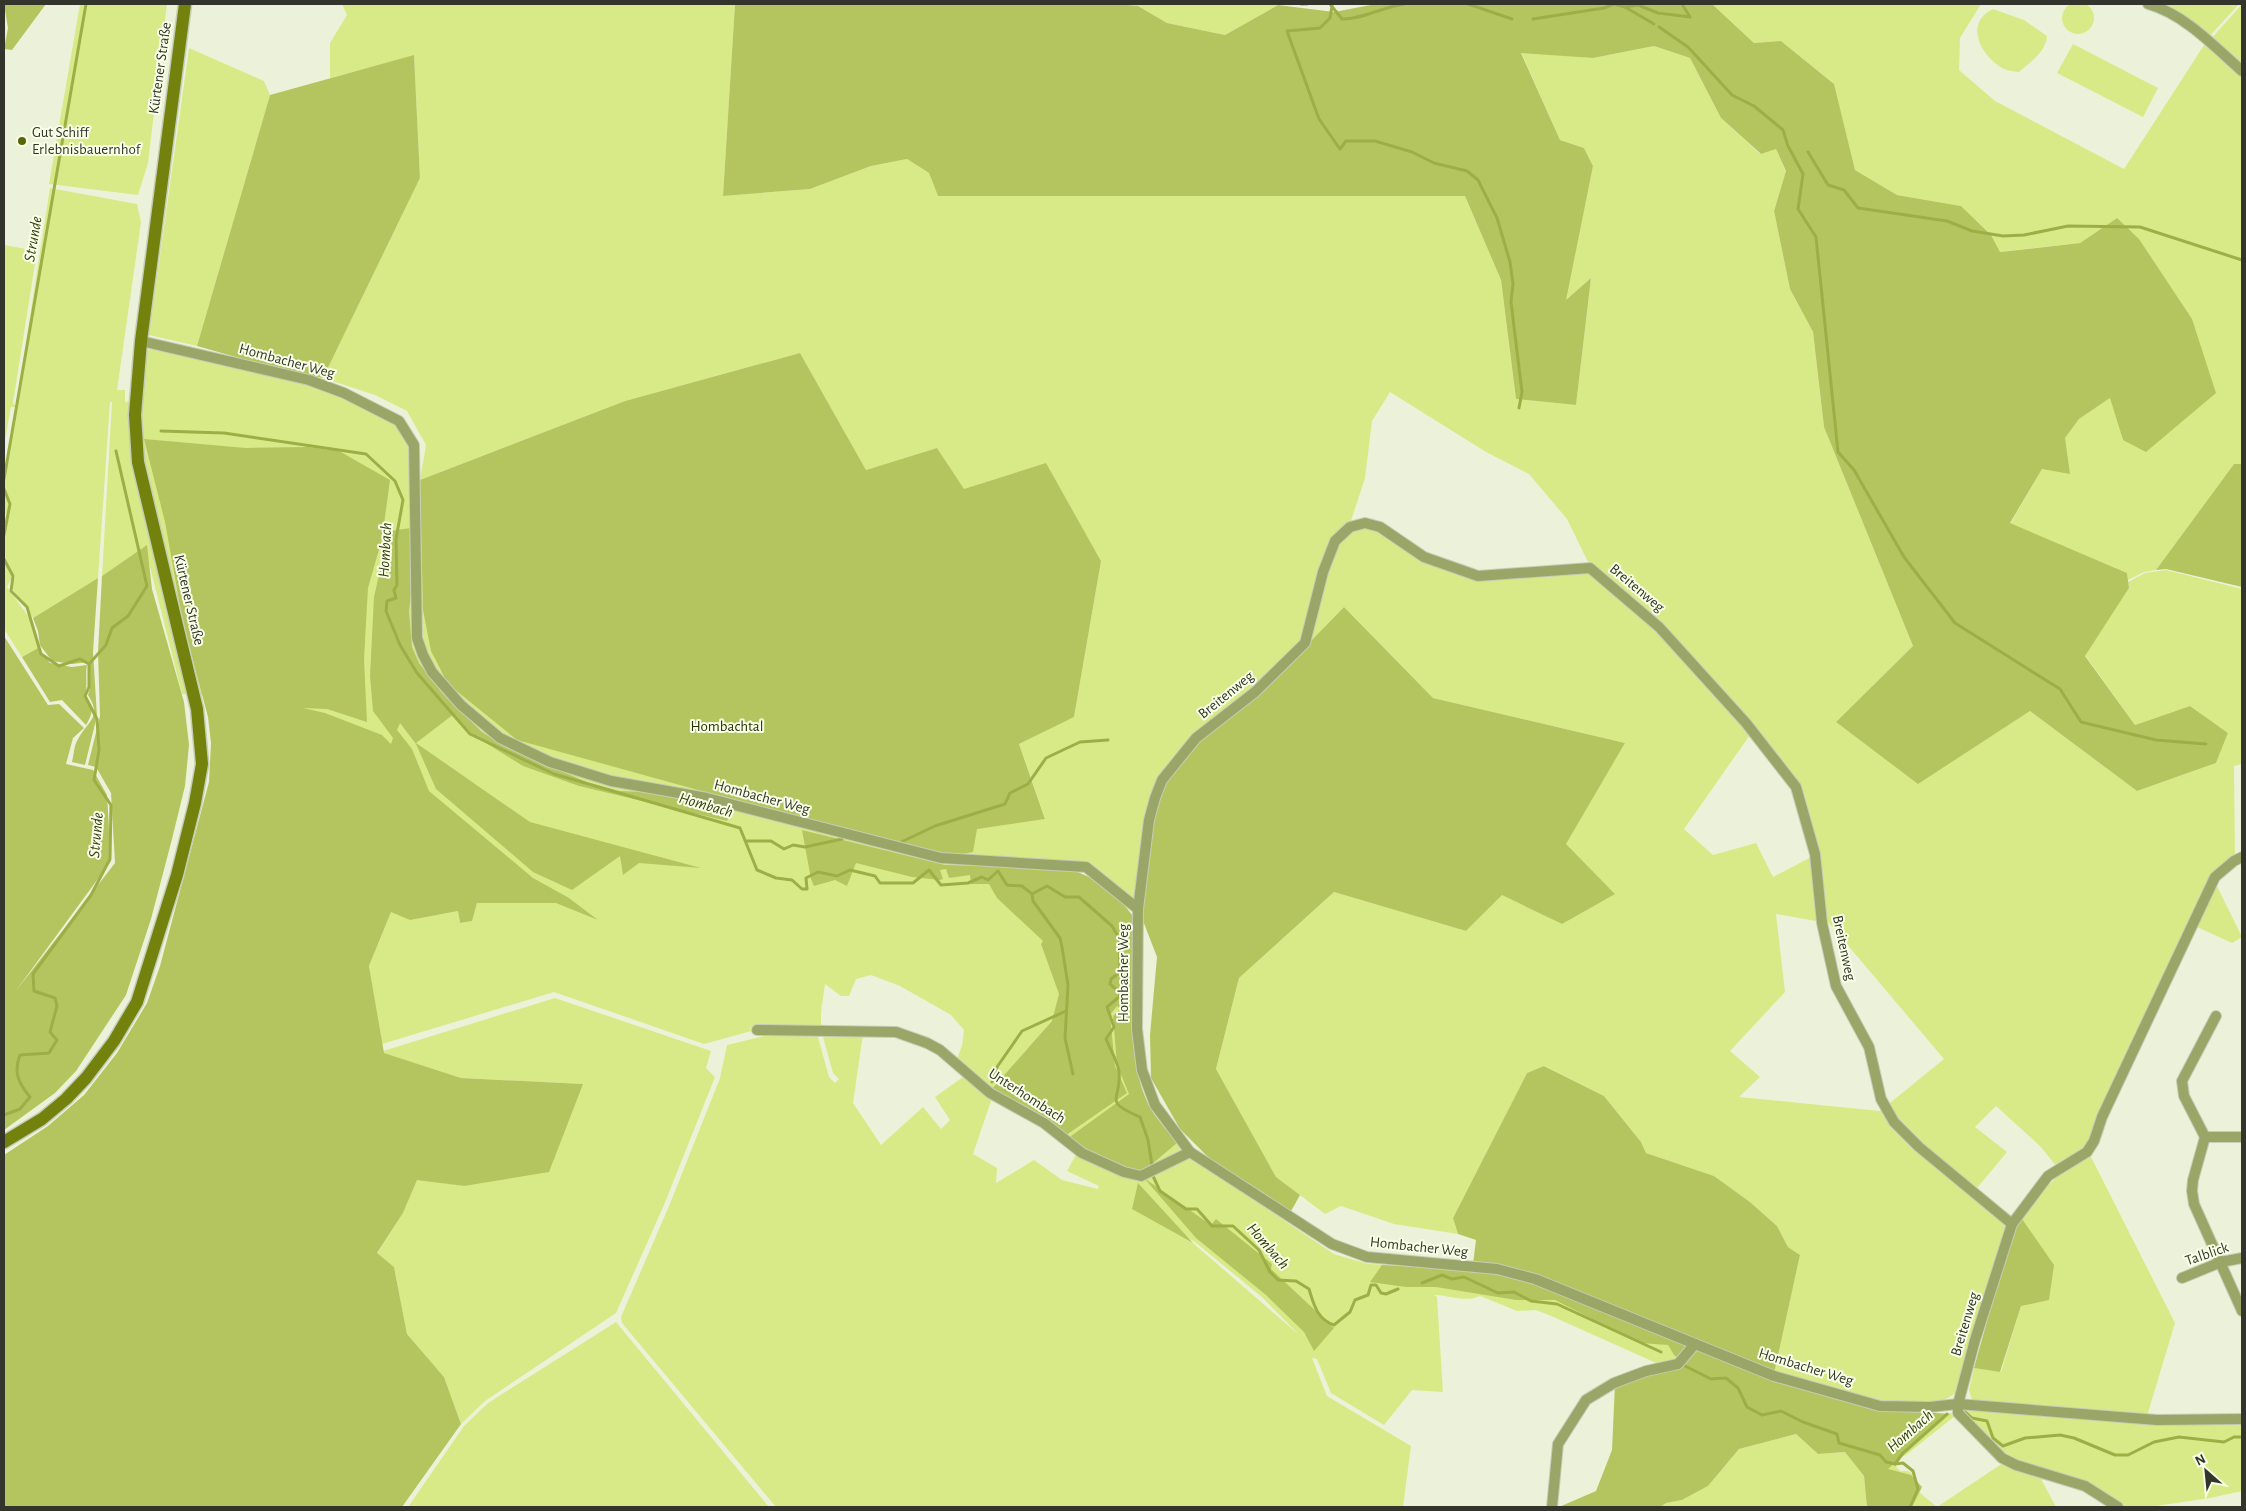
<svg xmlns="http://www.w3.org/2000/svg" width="2246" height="1511" viewBox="0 0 2246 1511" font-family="'Alegreya Sans',sans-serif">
	<rect width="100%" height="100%" fill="#ecf2d9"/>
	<g fill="#d8ea88" fill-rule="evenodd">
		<circle cx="2078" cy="18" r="16"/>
		<polygon points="80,4 167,4 148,163 138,195 49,184"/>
		<path d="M342,4H735L723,196L810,189L871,166L907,159L929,173L938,196H1465L1501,280L1516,399L1576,405L1591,278L1565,301L1593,166L1584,148L1560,140L1521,52L1593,58L1654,46L1690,58L1721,118L1760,154L1776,149L1786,172L1774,211L1790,289L1813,332L1824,427L1913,646L1836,722L1918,783L2030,711L2137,791L2216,763L2228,733L2190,706L2135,725L2085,655L2129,588L2128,582L2145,573L2166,570L2242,589V764L2234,766L2235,857L2223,864L2213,874L2086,1149L2057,1167L2040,1146L1996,1106L1975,1127L2007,1152L1972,1194L2007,1225L1957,1391C1925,1426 1814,1383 1774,1371L1800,1255L1788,1247L1777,1226L1750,1202L1714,1176L1646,1153L1641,1142L1604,1096L1545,1066L1527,1073L1453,1218L1458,1234L1394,1224L1341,1206L1325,1214L1276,1177L1216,1069L1239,978L1334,892L1466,931L1502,894L1562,924L1614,893L1565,844L1625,743L1433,698L1344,607L1307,645L1324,573L1336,541L1350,528L1365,524L1380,528L1424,558L1477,578L1587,569L1658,629L1752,732L1684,829L1713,855L1756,843L1773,877L1813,856L1821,922L1776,914L1785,992L1730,1051L1760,1077L1739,1097L1880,1111L1944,1059L1829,923H1825L1817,854L1798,785L1748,721L1660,625L1589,564L1567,519L1529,474L1486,452L1390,392L1372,421L1365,478L1350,524L1333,541L1321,573L1302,643L1254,690L1194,736L1160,778L1146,820L1136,907L1091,863L973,856L971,869L1078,874L1115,896L1134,919L1137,929V970L1133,1028L1135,1071L1149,1108L1176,1142L1203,1166L1334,1254L1368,1264L1472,1269L1529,1281L1700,1355L1861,1408L1911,1415L1954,1413L1955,1416L1906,1455L1892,1461L1900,1471H1908L1914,1475L1919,1492L1937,1507H1660L1665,1503L1682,1500L1708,1486L1739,1449L1796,1434L1818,1454L1845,1452L1796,1427L1748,1431L1663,1366L1549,1315L1536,1310L1517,1311L1480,1296C1465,1303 1450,1295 1434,1295L1437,1297L1443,1392L1412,1390L1384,1425L1331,1393L1317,1359L1312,1358L1327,1396L1411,1446L1403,1507H776L622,1323L621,1317L669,1206L720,1078L727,1045L768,1035L814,1032L818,1037L829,1077L835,1083L839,1079L833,1073L823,1037L827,1032L863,1034L853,1103L881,1145L923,1107L941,1129L950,1120L935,1097L963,1077L992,1098L973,1154L997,1168L996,1183L1034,1160L1062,1180L1098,1189L1099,1186L1067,1171L1080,1147L1070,1143L1047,1119L1014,1097L985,1090L957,1063L956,1061L962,1046L964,1030L951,1015L900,986L871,975L856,979L849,996H841L825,984L821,1012V1031L760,1026L749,1028L755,1030L704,1044L554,992L382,1044L369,966L390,914H371L356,899L341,846L337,818L283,711L266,700L182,694L145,547L102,576L112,402H110L98,578L33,618L11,587L15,577L4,555V522L6,516C0,486 10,438 16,407H11L4,446V245L37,251L13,403L16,406L50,188L137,204L141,222L117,390H125V414V402L143,400L147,351L150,349L235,365L316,386L378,413L406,434L411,447V492L710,390L791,377L854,488L926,459L972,502L1050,482L1082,538L1068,720L1074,717L1101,561L1046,464L964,490L937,448L866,470L800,353L625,401L420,480L426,445L407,411L375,395L323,378L420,178L414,56L330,78V43L347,15ZM1041,729L1045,731L1019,744L1045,818L1024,822L1040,817L1005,745ZM499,894H515L520,902L477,903L471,921L460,923L458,911L436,915ZM1133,1206L1195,1242L1263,1298L1298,1334L1193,1243L1133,1209ZM1846,1452C1876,1470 1871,1475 1867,1506L1864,1476Z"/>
		<polygon points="1118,4 1276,4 1278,5 1225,35 1167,23 1138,6"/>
		<polygon points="1712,4 1981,4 1960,38 1959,70 1995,101 2124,169 2206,42 2242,74 2242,464 2234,464 2156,570 2144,572 2128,580 2127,573 2010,524 2042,469 2079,419 2111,397 2123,440 2117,218 2080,243 1999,252 1991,235 1961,206 1897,195 1855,170 1833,83 1781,41 1754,43"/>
		<polygon points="2162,4 2239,4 2207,39"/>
		<polygon points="2242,4 2242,69 2210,40"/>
		<path d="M1993,9L2024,20L2047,36C2046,52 2030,62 2019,72C2014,71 2008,71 2004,69C1981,57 1963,23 1993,9Z"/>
		<polygon points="2073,44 2158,88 2143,117 2057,73"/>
		<polygon points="189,48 264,81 270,95 197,346 149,335"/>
		<polygon points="4,559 13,575 7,587 28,616 36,633 38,648 22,657 4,629"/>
		<polygon points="2216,884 2242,937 2232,943 2195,926"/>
		<polygon points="555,998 711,1051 706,1068 715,1077 664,1205 616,1313 485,1401 461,1424 444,1377 407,1334 394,1267 377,1254 403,1213 417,1179 464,1186 583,1084 461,1078 383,1053 383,1051"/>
		<polygon points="2090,1155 2175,1323 2147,1416 1972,1400 1969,1390 1974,1368 2001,1372 2021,1306 2020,1216 2060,1173"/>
		<polygon points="616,1322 769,1507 408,1507 464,1426 488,1403"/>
		<polygon points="1962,1408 2142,1423 2176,1425 2242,1423 2242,1491 2210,1498 2149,1507 2124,1507 2093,1486 2009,1459 1960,1412"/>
		<polygon points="2003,1463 2040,1477 2056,1507 1937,1507"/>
	</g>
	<g fill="#b4c55f">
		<polygon points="4,4 46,4 12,50 4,49 8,28"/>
		<polygon points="735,4 1118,4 1138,6 1167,23 1225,35 1278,5 1334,12 1376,4 1712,4 1754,43 1781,41 1834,84 1855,170 1897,195 1961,206 1991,235 2000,252 2080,243 2117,218 2139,239 2192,319 2216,393 2146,452 2123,440 2110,398 2079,419 2065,438 2070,474 2042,469 2010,523 2127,573 2129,588 2085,656 2135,725 2190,706 2228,733 2216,763 2137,791 2030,711 1918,784 1836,722 1913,646 1824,427 1813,332 1790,289 1774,211 1786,171 1776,149 1761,154 1721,118 1690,58 1654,46 1593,58 1521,53 1560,140 1584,148 1593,166 1566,300 1591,278 1576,405 1516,399 1501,280 1465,196 938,196 929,173 907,159 871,166 810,189 723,196"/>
		<polygon points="414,55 420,178 323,378 271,367 197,346 270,95"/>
		<polygon points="800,353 866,470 937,448 964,489 1046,463 1101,561 1074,717 1019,744 1045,819 977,829 973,852 951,856 803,819 517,740 448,684 431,651 423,610 420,480 625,401"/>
		<polygon points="144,439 246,448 308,447 339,451 390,480 382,539 368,588 364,659 367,722 327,709 303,708 325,713 382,735 391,744 393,738 373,711 370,676 374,597 389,531 411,528 412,585 409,611 412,647 419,663 442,693 482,732 509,749 589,783 619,791 646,792 732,810 727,821 579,786 523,766 473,735 454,714 416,743 530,822 701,868 639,863 623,875 620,856 572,890 533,872 436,789 416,744 400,723 397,730 412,749 429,791 533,878 569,898 598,920 556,903 477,903 472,921 460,923 458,911 410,920 391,912 369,966 384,1053 461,1078 583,1084 549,1172 464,1186 417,1180 403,1213 377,1253 394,1267 407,1334 444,1377 461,1424 402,1507 4,1507 4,1155 48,1126 84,1095 117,1053 147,1003 160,966 209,782 211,743 208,717 183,623 165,522"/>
		<polygon points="2234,464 2242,464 2242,587 2166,569 2156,570"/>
		<polygon points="147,545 152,589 184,702 189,745 185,786 172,839 151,919 126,995 76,1071 55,1093 4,1130 4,636 48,705 59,704 84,728 73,738 66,764 93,770 107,795 111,861 15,992 115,863 111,793 96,767 88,765 100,716 98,652 102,576"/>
		<path d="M98,578L93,652L97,716L85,765L72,762C74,754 74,745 78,739C89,720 102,717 88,695L90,688V662L72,664L52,661L40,645L38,631L33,618Z"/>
		<polygon points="1344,607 1433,698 1625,743 1566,844 1615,894 1562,924 1502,895 1466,931 1334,892 1239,978 1216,1069 1276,1177 1300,1195 1290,1213 1221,1170 1180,1129 1151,1078 1150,1035 1157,957 1140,913 1152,821 1165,783 1198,741 1307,645"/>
		<path d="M38,648L50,663L72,667L87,665C85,675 88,686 85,695C93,707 94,712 86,725L62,700L50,702L22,657Z"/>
		<path d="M802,830L945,865L1068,868L1101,882L1119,898L1132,915L1137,926C1135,982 1123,1059 1151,1109C1158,1121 1169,1132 1177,1143L1139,1175L1064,1141L1129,1094L1117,1065L1113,1016L1120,1009L1117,1006L1110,1015L1115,1066L1127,1093L1062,1138L991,1090L1052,1021L1059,994L1041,944L1043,941L997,898L989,884H971L970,875L949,878L946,869L940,870L943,879L940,880L912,877L856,863L847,886L835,880L814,886L811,879Z"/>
		<polygon points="1544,1066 1604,1096 1641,1142 1646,1153 1714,1176 1750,1202 1777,1226 1788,1247 1800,1255 1773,1378 1876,1409 1950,1414 1888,1469 1911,1475 1922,1487 1912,1507 1867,1507 1864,1476 1845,1452 1818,1454 1796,1434 1739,1449 1708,1486 1682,1500 1666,1503 1660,1507 1559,1507 1596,1491 1612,1450 1615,1384 1687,1358 1705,1344 1598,1301 1473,1264 1476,1240 1458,1234 1453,1218 1527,1073"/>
		<polygon points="1144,1178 1211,1225 1216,1219 1272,1264 1271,1269 1334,1328 1314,1351 1304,1332 1266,1295 1196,1238"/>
		<polygon points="1138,1183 1193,1243 1132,1209"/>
		<polygon points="2020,1216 2054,1265 2049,1300 2021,1306 2000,1372 1974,1368 2006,1253"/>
		<polygon points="1382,1265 1495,1272 1525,1280 1689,1343 1678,1358 1674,1355 1668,1345 1640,1343 1555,1300 1516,1300 1436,1287 1406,1287 1370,1282"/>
	</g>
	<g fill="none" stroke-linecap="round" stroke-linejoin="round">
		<g stroke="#9eae47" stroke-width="3">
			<polyline points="1301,4 1307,4"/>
			<path d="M1330,4L1342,19C1360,20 1383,7 1404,4"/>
			<polyline points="1468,4 1512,19"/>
			<polyline points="1332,6 1330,18 1320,28 1287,31 1319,119 1340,149 1346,141 1375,141 1412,152 1434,163 1467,171 1478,180 1497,218 1510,262 1513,284 1511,302 1522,392 1519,408"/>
			<polyline points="1625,7 1654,24"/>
			<polyline points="1533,19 1604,8 1614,4 1625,7 1638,5 1658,13 1690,17 1682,4"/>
			<polyline points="1659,27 1688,47 1732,95 1754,106 1783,130 1788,146 1803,174 1798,209 1816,237 1838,452 1854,470 1904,557 1955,623 2060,689 2081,722 2156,740 2206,744"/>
			<polyline points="1808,152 1828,185 1844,190 1858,208 1947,221 1972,231 2003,236 2024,235 2068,226 2140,227 2242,260"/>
			<path d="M161,431L224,433L366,454L395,481L403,500L396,539L397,585L394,590L396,598L387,601L386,611L400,645L417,673L470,734L554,774L740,828L757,870L776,878L792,880L802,889H807L806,878L818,872L837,876L850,870L875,876L880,883H913L929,870L941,885L968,883L982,877L988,880L998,871L1007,885L1022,886L1032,894L1047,886L1065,897H1079L1112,926L1119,938L1120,972L1111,979L1110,984L1119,992L1120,996L1107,1007L1114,1027L1106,1039C1110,1049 1118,1062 1119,1072C1122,1101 1101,1100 1140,1117L1148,1140L1152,1165"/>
			<polyline points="4,479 86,4"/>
			<polyline points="4,489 10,504 4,535"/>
			<path d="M4,559L13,576L11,591L27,607L41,654L59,666L80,659L89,664V687L85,696L97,719L99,750L94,780L111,805L110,859L91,895L33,974L34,991L55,998L57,1006L50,1032L57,1040L49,1053L20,1055C13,1072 19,1084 30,1097L20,1109L4,1115"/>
			<polyline points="89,664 106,645 112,628 128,616 147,586 116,451"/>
			<polyline points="746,841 771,841 784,849 793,845 805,847 842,839"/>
			<polyline points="897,844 935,826 1005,804 1010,793 1028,784 1046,758 1080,742 1108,740"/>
			<polyline points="1032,894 1033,901 1060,938 1062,947 1068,985 1065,1038 1073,1074"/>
			<polyline points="992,1082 997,1067 1022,1031 1066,1011"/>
			<path d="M1153,1176L1160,1191L1186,1209H1197L1212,1226H1233L1259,1250L1270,1272L1278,1280L1296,1281L1309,1289C1314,1305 1317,1319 1334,1325L1350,1312L1355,1300L1368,1295L1371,1285H1376L1381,1293L1386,1294L1398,1289"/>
			<polyline points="1422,1283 1442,1275 1452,1279 1464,1277 1498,1293 1514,1292 1531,1301 1557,1304 1661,1352"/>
			<polyline points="1685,1366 1711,1379 1726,1378 1738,1388 1747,1407 1762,1415 1781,1411 1803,1422 1837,1434 1839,1443 1880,1455 1886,1462 1895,1464 1903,1453 1947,1414"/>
			<polyline points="1962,1409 1972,1418 1987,1421 1993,1438 2003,1446 2025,1438 2060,1435 2074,1438 2115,1455 2128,1455 2154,1442 2179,1437 2224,1442 2234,1437 2242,1437"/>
			<polyline points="1895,1464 1903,1463 1913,1471 1918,1489 1910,1507"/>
		</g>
		<g stroke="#c7ccb6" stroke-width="12">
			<g id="street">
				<path d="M2148,4C2184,14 2214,46 2242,71"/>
				<polyline points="141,341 309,380 344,393 399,421 414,445 417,638 423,655 432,672 461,705 500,738 550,762 611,781 707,798 941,858 1086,867 1138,909"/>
				<polyline points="2216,1016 2182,1081 2184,1096 2205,1137 2193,1180 2192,1191 2194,1204 2242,1311"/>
				<polyline points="757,1030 896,1032 927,1043 940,1050 990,1093 1044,1123 1082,1153 1124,1172 1141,1176 1190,1152"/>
				<polyline points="2205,1137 2242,1137"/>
				<polyline points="2012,1224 1919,1147 1894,1122 1881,1099 1869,1047 1836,986 1822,923 1815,854 1796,787 1746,723 1659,627 1590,568 1478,576 1424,557 1380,527 1365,523 1350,527 1335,541 1323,572 1305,643 1255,692 1196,738 1162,780 1155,798 1149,820 1138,909 1137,1029 1142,1070 1155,1105 1190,1152 1332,1244 1367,1257 1497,1269 1535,1279 1774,1376 1880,1406 1930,1407 1958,1404 2157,1420 2242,1419"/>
				<polyline points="2182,1278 2221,1262 2242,1258"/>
				<polyline points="1552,1507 1558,1444 1586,1400 1614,1383 1646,1371 1678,1364 1695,1344"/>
				<polyline points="2118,1507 2085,1486 2016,1465 2002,1458 1958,1413 1958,1404 1975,1340 2012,1224 2048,1176 2087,1152 2094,1141 2102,1117 2215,877 2234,861 2242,857"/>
			</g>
		</g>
		<g stroke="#c7ccb6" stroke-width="15">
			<polyline id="secondary" points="4,1142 42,1119 66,1099 86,1078 114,1041 137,1002 177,875 195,803 202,764 197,709 138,462 135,415 141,341 185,4"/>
		</g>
		<use href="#street" stroke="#9aa668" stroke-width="10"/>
		<use href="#secondary" stroke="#73820d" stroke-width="12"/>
	</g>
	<circle fill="#596406" stroke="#f9ffe6" stroke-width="2" cx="22" cy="141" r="5"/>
	<g text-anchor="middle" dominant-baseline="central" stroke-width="4" stroke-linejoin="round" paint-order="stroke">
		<g font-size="15" fill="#33352c" stroke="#f9ffe6">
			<text transform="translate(160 68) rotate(-82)">Kürtener Straße</text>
			<text transform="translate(287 361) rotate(15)">Hombacher Weg</text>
			<text transform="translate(1637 588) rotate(40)">Breitenweg</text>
			<text transform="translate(189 600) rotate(77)">Kürtener Straße</text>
			<text transform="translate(1226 695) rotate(-39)">Breitenweg</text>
			<text transform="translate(762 797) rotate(15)">Hombacher Weg</text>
			<text transform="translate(1844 948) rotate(78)">Breitenweg</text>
			<text transform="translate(1123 973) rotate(-90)">Hombacher Weg</text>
			<text transform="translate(1027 1096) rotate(33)">Unterhombach</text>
			<text transform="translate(1419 1247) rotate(6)">Hombacher Weg</text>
			<text transform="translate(2207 1254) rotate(-19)">Talblick</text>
			<text transform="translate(1965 1324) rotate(-73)">Breitenweg</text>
			<text transform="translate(1806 1367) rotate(17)">Hombacher Weg</text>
		</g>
		<g font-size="15" fill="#33352c" stroke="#f9ffe6" text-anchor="start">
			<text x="32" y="132">Gut Schiff<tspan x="32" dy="17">Erlebnisbauernhof</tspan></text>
		</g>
		<g font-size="15" fill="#292f03" stroke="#f9ffe6">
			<text x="727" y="726">Hombachtal</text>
		</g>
		<g font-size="16" font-style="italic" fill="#363d12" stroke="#f9ffe6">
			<text transform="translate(33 239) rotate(-80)">Strunde</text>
			<text transform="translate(385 550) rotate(-87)">Hombach</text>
			<text transform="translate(706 805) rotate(16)">Hombach</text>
			<text transform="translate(96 835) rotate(-85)">Strunde</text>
			<text transform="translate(1268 1246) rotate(49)">Hombach</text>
			<text transform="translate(1910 1431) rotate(-41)">Hombach</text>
		</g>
	</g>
	<rect width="2246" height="1511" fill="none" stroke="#33352c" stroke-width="10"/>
	<g transform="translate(2206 1471) rotate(333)" stroke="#f9ffe6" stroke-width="4" paint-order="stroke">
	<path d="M0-4L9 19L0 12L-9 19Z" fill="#33352c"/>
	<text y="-8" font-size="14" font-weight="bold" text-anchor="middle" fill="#33352c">N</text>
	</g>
</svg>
